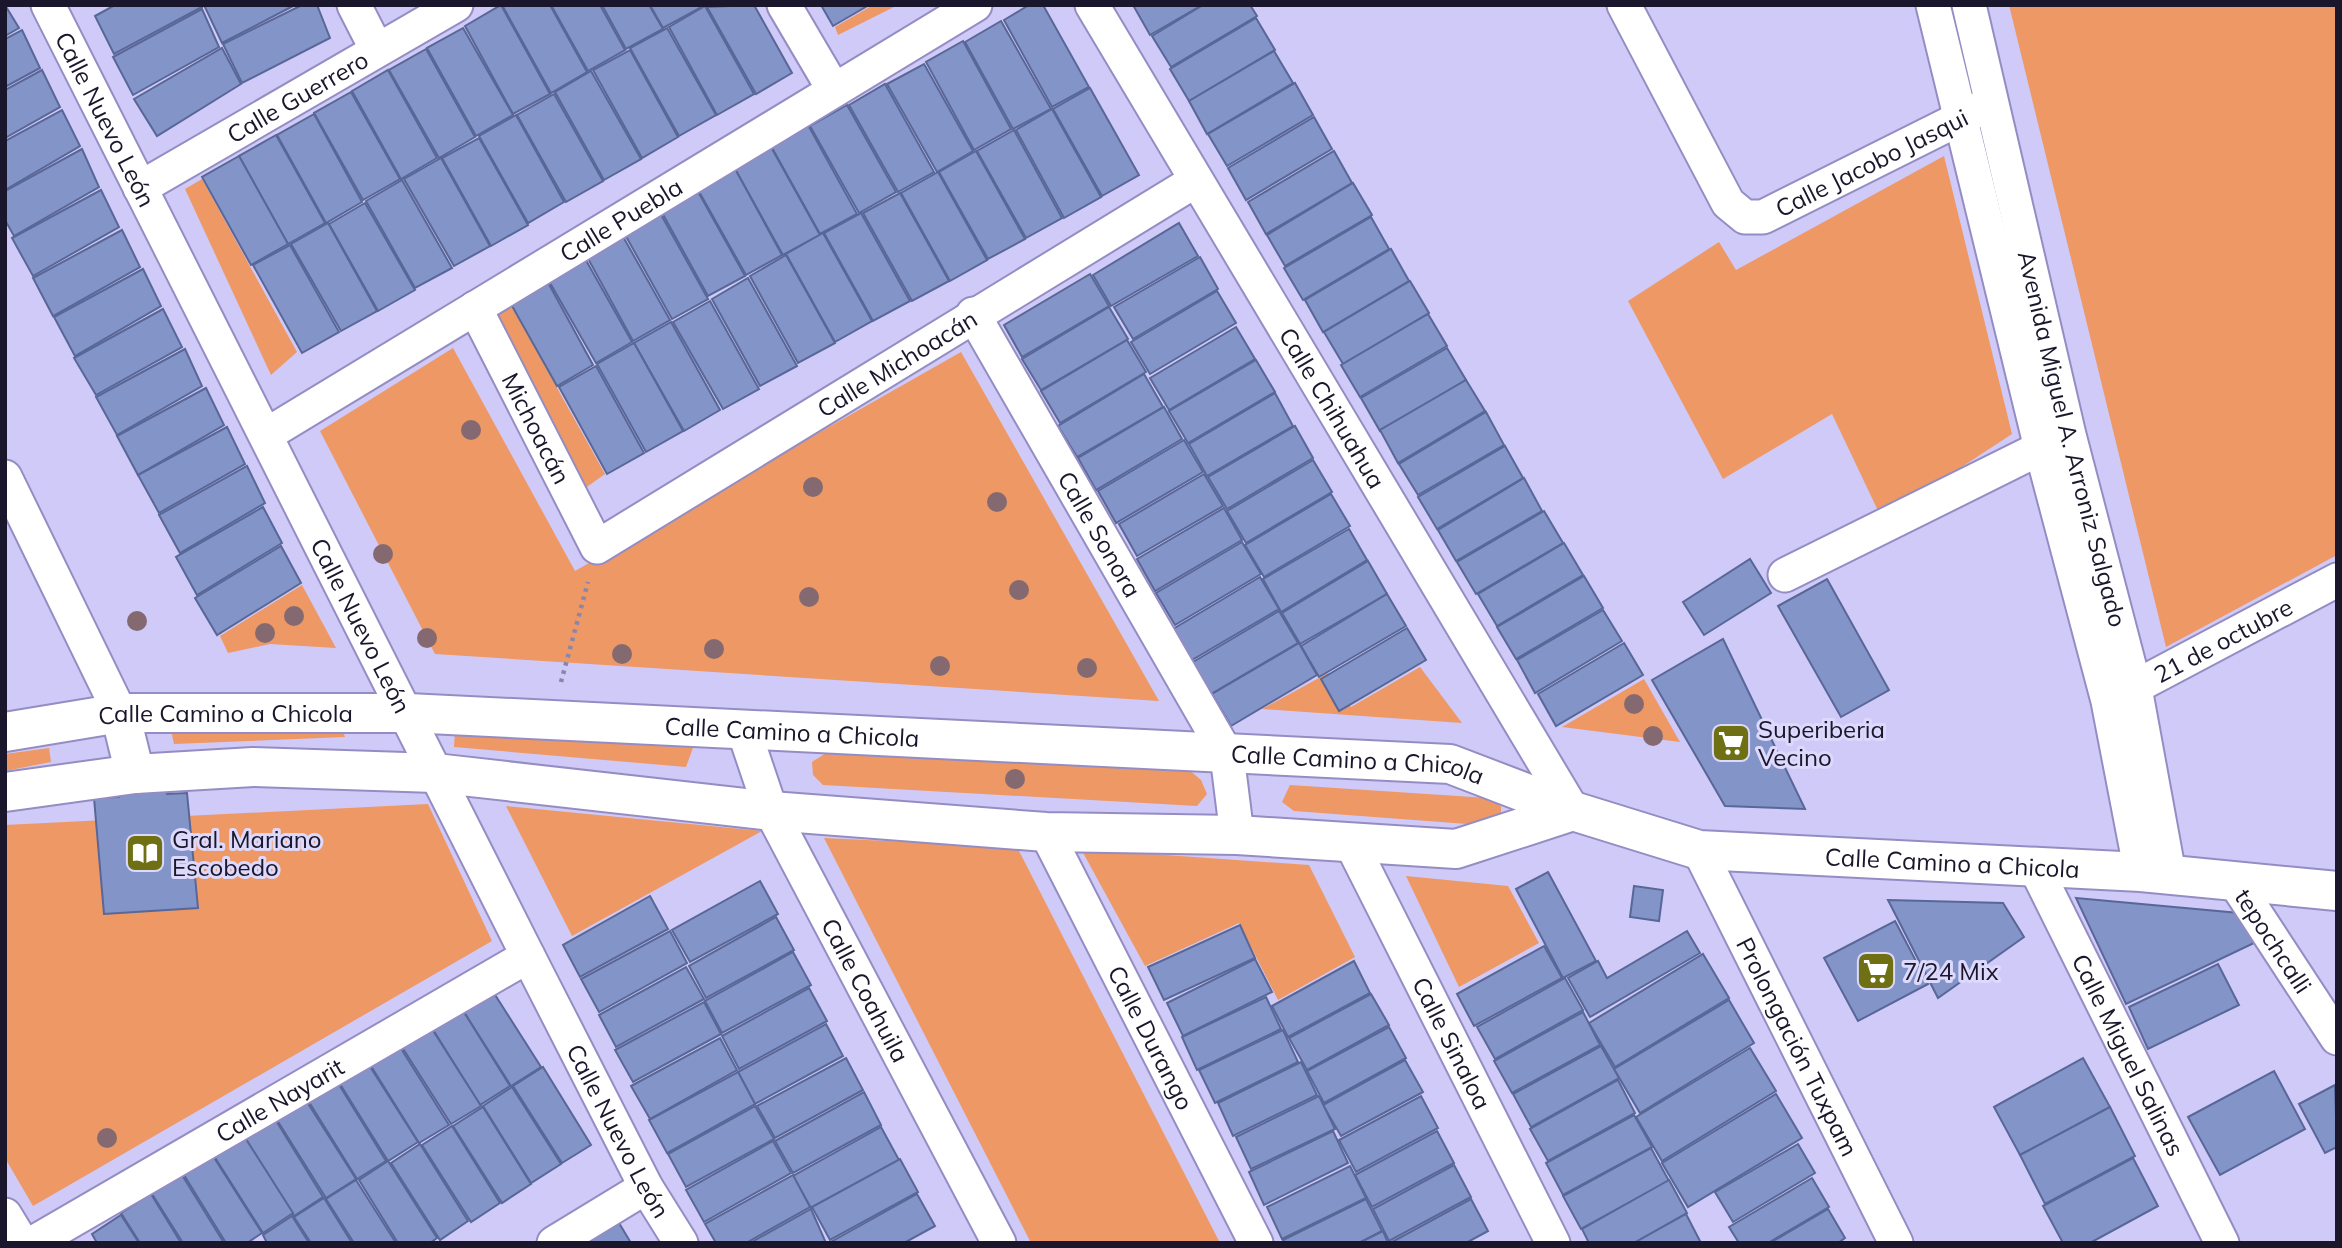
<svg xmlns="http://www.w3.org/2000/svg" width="2342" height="1248" viewBox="0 0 2342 1248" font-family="Mulish,sans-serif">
	<rect width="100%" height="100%" fill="#cfcaf8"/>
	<g fill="#ee9865">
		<polygon points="873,5 898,5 838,35 835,27"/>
		<polygon points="2009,5 2337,5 2337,555 2166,647"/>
		<polygon points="1944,156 2012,434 1882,519 1832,414 1723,479 1628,301 1719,242 1736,270"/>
		<polygon points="202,179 297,352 271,375 185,189"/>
		<polygon points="508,300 605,474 577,494 488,312"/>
		<polygon points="453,348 575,571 961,352 1159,701 435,654 320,431"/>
		<polygon points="302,585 336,648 270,644 228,653 220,636"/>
		<polygon points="1420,667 1462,723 1262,709 1328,673 1351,707"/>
		<polygon points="1644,679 1680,742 1562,727"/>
		<polygon points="337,715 345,737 174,744 171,730"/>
		<polygon points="455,732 694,745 686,767 454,747"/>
		<polygon points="49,748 51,762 5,771 5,754"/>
		<polygon points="826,753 1188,769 1201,780 1207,794 1197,806 823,785 813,775 812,762"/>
		<polygon points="1290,785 1488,798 1501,806 1501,816 1494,826 1294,811 1282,802"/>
		<polygon points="428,804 492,941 33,1206 5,1158 5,825"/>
		<polygon points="506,806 762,831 572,936"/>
		<polygon points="824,838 1017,847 1220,1243 1031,1243"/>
		<polygon points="1081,849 1309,865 1355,957 1278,1000 1239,923 1145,966"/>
		<polygon points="1406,876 1508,886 1539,943 1459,987"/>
	</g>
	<g fill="#8394c8" stroke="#586797" stroke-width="2">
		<polygon points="5,5 19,28 5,36"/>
		<polygon points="115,5 201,5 202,7 114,54 95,16"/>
		<polygon points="204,5 295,5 222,43"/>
		<polygon points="302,5 317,5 330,38 242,83 223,44"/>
		<polygon points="501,5 550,94 513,114 465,26"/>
		<polygon points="502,5 550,5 587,72 551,93"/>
		<polygon points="551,5 600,5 625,50 588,71"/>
		<polygon points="602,5 649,5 663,29 626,49"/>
		<polygon points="650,5 698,5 700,8 663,28"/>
		<polygon points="754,5 792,73 756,94 707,7"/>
		<polygon points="821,5 869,5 833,26"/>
		<polygon points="1029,5 1043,5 1089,87 1052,107 1004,20"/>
		<polygon points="1133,5 1202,5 1150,35"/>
		<polygon points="1203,5 1250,5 1257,16 1171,67 1152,36"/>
		<polygon points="705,6 754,94 717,115 669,27"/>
		<polygon points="202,9 219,47 133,95 113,57"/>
		<polygon points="1256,18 1275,50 1189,101 1170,69"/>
		<polygon points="1001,21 1051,109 1013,129 965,42"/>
		<polygon points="463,28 513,115 476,136 427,48"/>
		<polygon points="667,28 716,115 679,136 630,48"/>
		<polygon points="22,30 40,68 5,87 5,39"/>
		<polygon points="963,41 1011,129 974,150 926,62"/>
		<polygon points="222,48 241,84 157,136 134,99"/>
		<polygon points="426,49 475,137 439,158 389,70"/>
		<polygon points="630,50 678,137 642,158 593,70"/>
		<polygon points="1274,51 1293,83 1207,134 1189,101"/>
		<polygon points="924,64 973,151 937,172 887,84"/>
		<polygon points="42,70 60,107 5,138 5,90"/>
		<polygon points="388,70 437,158 401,179 352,91"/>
		<polygon points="591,71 641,159 604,180 555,92"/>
		<polygon points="1295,83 1313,115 1227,166 1208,134"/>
		<polygon points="885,84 934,172 898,192 849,105"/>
		<polygon points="1090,88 1139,175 1102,196 1053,109"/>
		<polygon points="351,92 400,179 363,200 314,113"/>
		<polygon points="554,94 603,181 566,202 517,115"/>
		<polygon points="847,105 896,192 859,213 810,126"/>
		<polygon points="1052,109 1101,197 1064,218 1016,130"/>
		<polygon points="62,110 80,146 5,190 5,141"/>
		<polygon points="314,114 362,202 326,223 277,135"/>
		<polygon points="516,115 564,202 528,223 479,136"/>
		<polygon points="1314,117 1332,149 1246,200 1228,168"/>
		<polygon points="808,125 857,214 820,234 771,146"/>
		<polygon points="1014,130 1062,218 1026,238 977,151"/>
		<polygon points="276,135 325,223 288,244 239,156"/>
		<polygon points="479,138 528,225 491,246 442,158"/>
		<polygon points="771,147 820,235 783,255 734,167"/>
		<polygon points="82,149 99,187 14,236 5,220 5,191"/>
		<polygon points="976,151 1025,239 988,259 939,172"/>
		<polygon points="1334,151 1352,183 1266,234 1248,202"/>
		<polygon points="239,156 288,244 251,265 202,177"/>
		<polygon points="441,158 490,246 454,266 404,179"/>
		<polygon points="734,167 782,255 746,275 697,188"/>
		<polygon points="938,172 987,260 950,281 901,193"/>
		<polygon points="402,180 452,268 415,288 366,201"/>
		<polygon points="1353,183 1372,215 1285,266 1267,235"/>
		<polygon points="696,188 745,276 708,296 660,209"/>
		<polygon points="101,190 119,227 33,276 12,238"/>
		<polygon points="900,193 949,281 912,301 863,213"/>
		<polygon points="365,203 415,290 378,311 329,224"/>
		<polygon points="659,211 708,299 672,319 623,231"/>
		<polygon points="861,213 910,301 873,321 824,233"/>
		<polygon points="1371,217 1389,249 1303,300 1284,268"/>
		<polygon points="328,223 377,311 341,331 291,244"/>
		<polygon points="1179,223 1198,256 1111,306 1093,275"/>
		<polygon points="122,230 140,267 53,316 33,278"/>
		<polygon points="621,233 670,320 633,341 585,253"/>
		<polygon points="823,233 872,321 835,342 786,254"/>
		<polygon points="290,245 339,332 302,353 253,265"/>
		<polygon points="1391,249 1409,281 1323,332 1305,300"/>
		<polygon points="583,255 632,342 596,363 546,276"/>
		<polygon points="786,255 835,343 798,363 750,276"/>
		<polygon points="1200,257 1218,289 1133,339 1114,307"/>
		<polygon points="143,269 161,306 75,356 54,317"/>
		<polygon points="1090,274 1109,306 1022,357 1004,325"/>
		<polygon points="545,277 593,365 557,386 507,297"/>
		<polygon points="748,278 797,366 760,386 712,299"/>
		<polygon points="1410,281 1429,313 1343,364 1324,332"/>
		<polygon points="1217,291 1236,323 1150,374 1131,342"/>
		<polygon points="710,301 759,389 723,409 673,322"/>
		<polygon points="1109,307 1128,339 1041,390 1022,359"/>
		<polygon points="163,309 182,347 96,395 74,358"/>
		<polygon points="1428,314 1447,346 1360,397 1341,365"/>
		<polygon points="671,322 720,410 684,431 634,343"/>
		<polygon points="1236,327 1255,359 1169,410 1150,378"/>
		<polygon points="1127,340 1146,372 1060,423 1041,391"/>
		<polygon points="634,343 683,431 646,452 597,364"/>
		<polygon points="1447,348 1466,380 1380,431 1361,398"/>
		<polygon points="185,349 202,386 117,435 96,397"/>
		<polygon points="1256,360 1275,392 1188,443 1169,411"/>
		<polygon points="596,366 644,453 607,474 559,387"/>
		<polygon points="1144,374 1163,407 1077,457 1058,426"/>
		<polygon points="1466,380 1485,411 1398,463 1380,430"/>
		<polygon points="206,388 224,425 138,475 117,436"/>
		<polygon points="1275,393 1293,426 1207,476 1189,444"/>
		<polygon points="1164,407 1182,439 1096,490 1078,458"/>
		<polygon points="1486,412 1504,445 1418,495 1399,464"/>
		<polygon points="1295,426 1313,458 1227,509 1208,477"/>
		<polygon points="227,427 245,464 159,513 138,475"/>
		<polygon points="1184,440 1203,472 1116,523 1098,491"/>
		<polygon points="1505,446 1523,478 1437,529 1418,497"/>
		<polygon points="1313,460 1332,492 1246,543 1227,511"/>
		<polygon points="247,466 265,503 180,553 159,515"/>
		<polygon points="1204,474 1223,506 1137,556 1119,524"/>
		<polygon points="1524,478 1542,511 1456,561 1438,530"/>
		<polygon points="1331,494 1350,526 1264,577 1245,545"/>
		<polygon points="263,507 282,543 197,595 176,557"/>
		<polygon points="1224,508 1242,540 1155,591 1137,559"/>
		<polygon points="1544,511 1563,543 1476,594 1457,562"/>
		<polygon points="1349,529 1367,560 1281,612 1263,579"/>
		<polygon points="1242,542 1261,574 1175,625 1156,593"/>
		<polygon points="1564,543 1583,575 1497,626 1478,594"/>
		<polygon points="281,546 301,583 217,635 195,598"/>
		<polygon points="1750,559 1771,593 1704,635 1683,602"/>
		<polygon points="1368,561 1387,594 1300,644 1282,613"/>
		<polygon points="1584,576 1603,608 1516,659 1497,627"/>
		<polygon points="1260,577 1279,609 1192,660 1173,629"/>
		<polygon points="1827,579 1889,690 1841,717 1778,606"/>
		<polygon points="1387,594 1406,626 1319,677 1301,646"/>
		<polygon points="1603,610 1622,641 1535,693 1517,660"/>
		<polygon points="1279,611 1298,643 1211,694 1193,662"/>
		<polygon points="1407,628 1426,660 1339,711 1321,679"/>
		<polygon points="1723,639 1805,809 1725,806 1652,680"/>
		<polygon points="1299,643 1317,675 1231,726 1212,694"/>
		<polygon points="1624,643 1643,675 1556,726 1538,694"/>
		<polygon points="166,782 167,794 187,793 198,908 104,914 94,798 119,797 118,784"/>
		<polygon points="1548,872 1596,961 1563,978 1516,889"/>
		<polygon points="760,881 778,914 690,962 672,930"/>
		<polygon points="1634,886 1663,890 1659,921 1630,917"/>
		<polygon points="650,896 668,929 580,977 563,945"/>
		<polygon points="2076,898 2239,913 2254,943 2126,1004"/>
		<polygon points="1888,900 2003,903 2024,937 1938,998"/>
		<polygon points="776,917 794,950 706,998 689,966"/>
		<polygon points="1895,921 1928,984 1858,1021 1824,958"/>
		<polygon points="1240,925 1255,958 1164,1000 1148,967"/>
		<polygon points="670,931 687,963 599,1012 581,979"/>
		<polygon points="1687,931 1700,953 1590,1017 1568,978 1598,961 1607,978"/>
		<polygon points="1544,946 1562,978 1474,1026 1457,994"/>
		<polygon points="793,952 811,985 722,1033 705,1001"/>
		<polygon points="1703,954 1729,998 1615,1067 1589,1023"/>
		<polygon points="1255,959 1272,992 1183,1036 1167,1003"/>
		<polygon points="1354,961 1370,993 1288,1037 1272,1006"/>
		<polygon points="2218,964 2239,1005 2148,1049 2129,1007"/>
		<polygon points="686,967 704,999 616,1047 599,1015"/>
		<polygon points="1565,978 1583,1010 1495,1059 1477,1027"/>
		<polygon points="809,988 827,1021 739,1069 722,1036"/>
		<polygon points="492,990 541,1067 511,1086 462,1009"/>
		<polygon points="1371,994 1389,1025 1307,1070 1289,1038"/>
		<polygon points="1266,997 1281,1029 1197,1070 1182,1037"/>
		<polygon points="1729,1000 1754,1043 1640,1113 1614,1069"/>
		<polygon points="704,1002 721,1034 633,1082 615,1050"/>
		<polygon points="462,1009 510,1086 480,1105 432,1028"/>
		<polygon points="1583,1012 1600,1045 1512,1093 1494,1061"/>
		<polygon points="826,1024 843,1056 755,1104 738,1072"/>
		<polygon points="1389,1027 1406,1058 1324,1103 1307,1071"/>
		<polygon points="432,1029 481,1106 451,1124 402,1047"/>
		<polygon points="1283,1030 1298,1062 1215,1103 1199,1070"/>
		<polygon points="720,1038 737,1070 650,1119 631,1086"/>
		<polygon points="1601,1046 1619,1078 1531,1127 1513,1094"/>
		<polygon points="400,1047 449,1125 419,1143 371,1066"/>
		<polygon points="1750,1048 1776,1091 1662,1161 1636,1117"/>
		<polygon points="846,1058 863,1090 775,1138 757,1106"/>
		<polygon points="2083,1058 2110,1107 2020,1155 1994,1107"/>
		<polygon points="1405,1060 1423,1092 1341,1136 1323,1105"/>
		<polygon points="1301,1062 1317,1095 1233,1136 1218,1103"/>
		<polygon points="369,1065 418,1142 388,1161 340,1084"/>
		<polygon points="543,1067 591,1145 562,1163 513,1086"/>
		<polygon points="2274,1071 2305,1129 2220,1175 2188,1117"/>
		<polygon points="738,1072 755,1104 667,1153 649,1120"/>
		<polygon points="1618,1080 1635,1113 1548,1161 1530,1129"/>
		<polygon points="338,1083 386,1161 357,1179 309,1102"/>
		<polygon points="2335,1085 2337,1147 2325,1153 2299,1104"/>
		<polygon points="512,1087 561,1164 531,1183 483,1106"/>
		<polygon points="864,1092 881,1125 793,1173 775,1141"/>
		<polygon points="1776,1094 1802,1138 1688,1207 1662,1163"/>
		<polygon points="1319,1096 1335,1129 1251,1169 1236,1137"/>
		<polygon points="1421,1096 1438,1128 1356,1172 1339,1140"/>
		<polygon points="307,1102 356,1179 326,1198 277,1120"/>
		<polygon points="755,1106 774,1139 686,1187 668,1154"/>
		<polygon points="483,1107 531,1184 502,1203 453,1126"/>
		<polygon points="2110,1107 2135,1156 2045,1204 2020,1155"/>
		<polygon points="1634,1115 1652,1147 1563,1195 1546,1163"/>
		<polygon points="275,1119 323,1197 294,1216 245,1138"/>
		<polygon points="452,1126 500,1203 471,1222 422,1145"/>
		<polygon points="881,1127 899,1160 811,1208 793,1176"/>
		<polygon points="1333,1131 1348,1163 1264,1205 1249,1172"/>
		<polygon points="1437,1131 1454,1163 1372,1207 1355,1175"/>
		<polygon points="244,1136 293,1213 263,1233 214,1156"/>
		<polygon points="773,1141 791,1173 704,1222 686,1190"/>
		<polygon points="420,1144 468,1221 440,1240 391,1163"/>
		<polygon points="1798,1144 1815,1173 1733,1222 1715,1192"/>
		<polygon points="1651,1148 1669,1181 1581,1229 1563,1196"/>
		<polygon points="213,1156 262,1233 247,1243 226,1243 184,1175"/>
		<polygon points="2133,1158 2158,1206 2090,1243 2063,1243 2043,1206"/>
		<polygon points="900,1159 918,1192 830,1240 812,1207"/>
		<polygon points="388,1161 437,1238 430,1243 398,1243 359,1180"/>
		<polygon points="1454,1165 1471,1197 1389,1241 1373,1209"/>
		<polygon points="1350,1166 1366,1198 1282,1239 1267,1207"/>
		<polygon points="182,1175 224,1243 183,1243 152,1194"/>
		<polygon points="793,1175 810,1207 746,1243 716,1243 705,1224"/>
		<polygon points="1812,1178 1829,1207 1768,1243 1739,1243 1729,1227"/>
		<polygon points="356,1180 396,1243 354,1243 326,1199"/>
		<polygon points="1669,1180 1687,1213 1634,1243 1589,1243 1582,1229"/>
		<polygon points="151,1194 181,1243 140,1243 121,1213"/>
		<polygon points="917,1194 935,1226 904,1243 829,1243"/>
		<polygon points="324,1198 352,1243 311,1243 294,1217"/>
		<polygon points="1366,1199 1382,1231 1359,1243 1284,1243 1283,1240"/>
		<polygon points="1471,1199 1488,1231 1466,1243 1390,1243"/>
		<polygon points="811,1209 826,1243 750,1243"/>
		<polygon points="1828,1209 1845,1238 1838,1243 1770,1243"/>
		<polygon points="1686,1214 1701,1243 1634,1243"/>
		<polygon points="121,1215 139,1243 97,1243 92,1234"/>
		<polygon points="292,1216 309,1243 267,1243 263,1235"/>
		<polygon points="619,1223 631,1243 586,1243"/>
		<polygon points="1383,1231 1388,1243 1359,1243"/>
	</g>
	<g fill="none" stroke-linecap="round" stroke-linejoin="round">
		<g stroke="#948dc3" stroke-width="37">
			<g id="street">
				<path id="s1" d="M48,5L528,956L646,1187L681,1243"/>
				<polyline points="354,5 377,50"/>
				<polyline points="784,5 834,90"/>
				<path id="s2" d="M1092,5L1573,811"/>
				<path id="s3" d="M1624,5L1728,203L1745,217H1763L1979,109"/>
				<polyline points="1933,5 2041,448 2108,701 2141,872"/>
				<path id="s4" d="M1969,5L2069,435L2135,688L2169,874"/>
				<path id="s5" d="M140,188L456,5"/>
				<path id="s6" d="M475,308L597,547L1195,181"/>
				<path id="s7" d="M973,314L1227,755L1237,835"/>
				<path id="s8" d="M266,435L975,5"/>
				<polyline points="5,477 120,713"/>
				<polyline points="1785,575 2059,439"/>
				<path id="s9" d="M2116,697L2337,580"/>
				<path id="s10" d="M744,731L771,811L999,1243"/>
				<path id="s11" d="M1046,832L1256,1243"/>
				<path id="s12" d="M1351,843L1553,1243"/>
				<path id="s13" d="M1699,850L1896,1243"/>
				<path id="s14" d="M2034,865L2222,1243"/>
				<path id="s15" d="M2233,879L2337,1038"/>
				<polyline points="5,1215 22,1243"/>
				<path id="s16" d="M33,1243L528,956"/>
				<polyline points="554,1243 646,1187"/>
			</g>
		</g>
		<g stroke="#948dc3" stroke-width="42">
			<g id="secondary">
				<polyline points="120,713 135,774"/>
				<path id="s17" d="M5,732L120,713H408L1450,764L1573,811L1699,850L2141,872L2337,891"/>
				<polyline points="5,792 135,774 253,767 435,773 771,811 1046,832 1237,835 1456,849 1573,811"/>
			</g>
		</g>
		<polyline stroke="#8a85aa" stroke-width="4.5" stroke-dasharray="3.5 5" stroke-linecap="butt" points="561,682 588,582"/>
		<use href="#street" stroke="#fff" stroke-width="33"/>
		<use href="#secondary" stroke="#fff" stroke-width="38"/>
	</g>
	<g fill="#846a70">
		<circle cx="471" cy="430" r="10"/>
		<circle cx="813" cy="487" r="10"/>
		<circle cx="997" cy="502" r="10"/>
		<circle cx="383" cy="554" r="10"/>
		<circle cx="1019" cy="590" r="10"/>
		<circle cx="809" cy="597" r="10"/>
		<circle cx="294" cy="616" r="10"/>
		<circle cx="137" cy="621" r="10"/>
		<circle cx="265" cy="633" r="10"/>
		<circle cx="427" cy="638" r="10"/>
		<circle cx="714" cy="649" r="10"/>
		<circle cx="622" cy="654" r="10"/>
		<circle cx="940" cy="666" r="10"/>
		<circle cx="1087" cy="668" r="10"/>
		<circle cx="1634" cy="704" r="10"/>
		<circle cx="1653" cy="736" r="10"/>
		<circle cx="1015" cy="779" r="10"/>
		<circle cx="107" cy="1138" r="10"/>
	</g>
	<defs>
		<g id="supermarket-square" transform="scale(2.0125)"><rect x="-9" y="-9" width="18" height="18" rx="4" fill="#6f7013" stroke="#ddd9fc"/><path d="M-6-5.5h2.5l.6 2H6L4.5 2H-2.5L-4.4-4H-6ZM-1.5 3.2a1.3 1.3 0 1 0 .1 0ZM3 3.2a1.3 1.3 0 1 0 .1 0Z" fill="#fff"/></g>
		<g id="library-square" transform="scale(2.0125)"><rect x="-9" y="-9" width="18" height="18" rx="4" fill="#6f7013" stroke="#ddd9fc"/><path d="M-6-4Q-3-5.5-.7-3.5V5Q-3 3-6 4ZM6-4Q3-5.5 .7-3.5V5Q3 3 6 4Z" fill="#fff"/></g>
	</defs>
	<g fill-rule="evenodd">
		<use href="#supermarket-square" x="1731" y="743"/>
		<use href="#library-square" x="145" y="853"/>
		<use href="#supermarket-square" x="1876" y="971"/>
	</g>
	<g text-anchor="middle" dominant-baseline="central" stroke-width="6" stroke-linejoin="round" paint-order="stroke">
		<g font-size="24" fill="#1a162b" stroke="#ddd9fc">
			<text stroke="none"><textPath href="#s5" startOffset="182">Calle Guerrero</textPath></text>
			<text stroke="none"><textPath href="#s1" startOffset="128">Calle Nuevo León</textPath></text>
			<text stroke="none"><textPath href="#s3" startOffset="385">Calle Jacobo Jasqui</textPath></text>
			<text stroke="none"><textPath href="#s8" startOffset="415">Calle Puebla</textPath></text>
			<text stroke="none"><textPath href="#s6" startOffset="620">Calle Michoacán</textPath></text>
			<text stroke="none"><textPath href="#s2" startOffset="469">Calle Chihuahua</textPath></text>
			<text stroke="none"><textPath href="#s6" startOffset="135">Michoacán</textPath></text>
			<text stroke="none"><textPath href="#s4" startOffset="446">Avenida Miguel A. Arroniz Salgado</textPath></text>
			<text stroke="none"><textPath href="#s7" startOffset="254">Calle Sonora</textPath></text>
			<text stroke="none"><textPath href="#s1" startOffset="695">Calle Nuevo León</textPath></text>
			<text stroke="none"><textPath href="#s9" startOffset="121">21 de octubre</textPath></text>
			<text stroke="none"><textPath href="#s17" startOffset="222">Calle Camino a Chicola</textPath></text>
			<text stroke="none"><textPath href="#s17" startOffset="789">Calle Camino a Chicola</textPath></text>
			<text stroke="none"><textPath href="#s17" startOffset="1356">Calle Camino a Chicola</textPath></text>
			<text stroke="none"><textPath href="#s17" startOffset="1965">Calle Camino a Chicola</textPath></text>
			<text stroke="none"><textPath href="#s15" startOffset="74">tepochcalli</textPath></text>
			<text stroke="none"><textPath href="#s10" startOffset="287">Calle Coahuila</textPath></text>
			<text stroke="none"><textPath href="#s11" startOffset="231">Calle Durango</textPath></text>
			<text stroke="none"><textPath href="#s12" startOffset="224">Calle Sinaloa</textPath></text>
			<text stroke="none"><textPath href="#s13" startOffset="220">Prolongación Tuxpam</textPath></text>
			<text stroke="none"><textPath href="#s14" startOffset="212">Calle Miguel Salinas</textPath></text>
			<text stroke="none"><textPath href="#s16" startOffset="285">Calle Nayarit</textPath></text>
			<text stroke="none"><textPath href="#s1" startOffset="1262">Calle Nuevo León</textPath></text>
		</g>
		<g font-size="24" fill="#1a162b" stroke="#ddd9fc" text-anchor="start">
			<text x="1758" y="729">Superiberia<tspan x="1758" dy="28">Vecino</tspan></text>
			<text x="172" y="839">Gral. Mariano<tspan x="172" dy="28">Escobedo</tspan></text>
			<text x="1903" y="971">7/24 Mix</text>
		</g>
	</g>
	<rect width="2342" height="1248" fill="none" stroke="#1a162b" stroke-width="14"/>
</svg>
